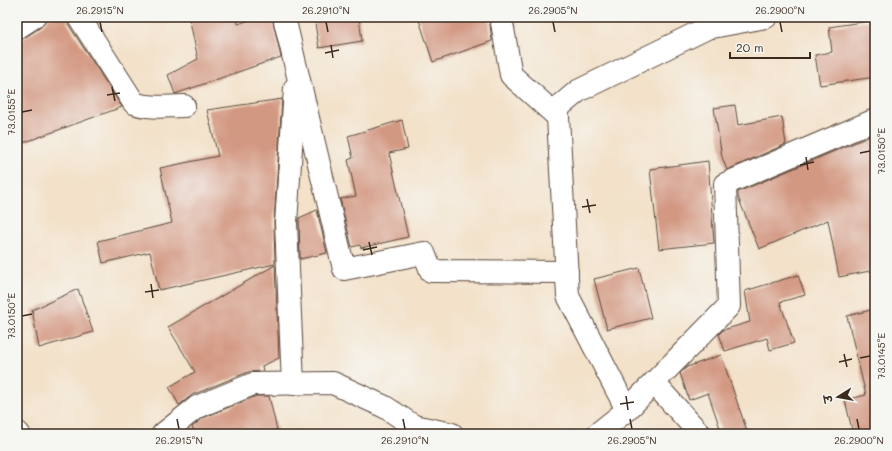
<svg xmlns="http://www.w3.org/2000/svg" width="892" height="451" viewBox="0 0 892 451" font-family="Mali,'Playpen Sans Deva',sans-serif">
	<rect width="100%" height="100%" fill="#f6f6f2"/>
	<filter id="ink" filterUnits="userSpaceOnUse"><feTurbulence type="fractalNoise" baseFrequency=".025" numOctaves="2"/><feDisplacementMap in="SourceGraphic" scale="8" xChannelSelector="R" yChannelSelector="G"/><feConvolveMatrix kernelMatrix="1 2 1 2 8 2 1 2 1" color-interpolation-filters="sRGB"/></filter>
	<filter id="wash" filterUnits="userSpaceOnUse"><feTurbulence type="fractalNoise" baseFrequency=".012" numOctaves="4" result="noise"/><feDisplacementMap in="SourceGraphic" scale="16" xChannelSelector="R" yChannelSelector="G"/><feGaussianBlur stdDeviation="0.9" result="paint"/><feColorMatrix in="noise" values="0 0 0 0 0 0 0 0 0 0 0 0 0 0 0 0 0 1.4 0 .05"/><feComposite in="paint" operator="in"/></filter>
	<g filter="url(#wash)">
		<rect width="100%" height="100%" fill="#f3e1c9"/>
		<g id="blocks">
			<g fill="#d39882">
				<polygon points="50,17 67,17 68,24 122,107 17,145 17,40 24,38 41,27"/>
				<polygon points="189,17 237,17 238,24 259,17 272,17 281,57 175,94 168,75 198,59"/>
				<polygon points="314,17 359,17 362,41 319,48"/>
				<polygon points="418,17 489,17 492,41 433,62"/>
				<polygon points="875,20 875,77 820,85 815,55 832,52 829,27"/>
				<polygon points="282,99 274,222 275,264 159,290 150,252 103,263 98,241 172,223 160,168 218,156 207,110"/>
				<polygon points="735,105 738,125 782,117 786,144 727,170 722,157 714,108"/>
				<polygon points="402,120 408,149 389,153 408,237 361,248 360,245 352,247 340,199 356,196 348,160 353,158 348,136"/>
				<polygon points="875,134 875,270 839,277 828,220 759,249 738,197 738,192"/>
				<polygon points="708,161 714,243 659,249 650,169"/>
				<polygon points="317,210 327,253 300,259 299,218"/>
				<polygon points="275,265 279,358 262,366 263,371 248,372 192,395 179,405 169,387 195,372 168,327"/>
				<polygon points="639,268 651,318 607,329 594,279"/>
				<polygon points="798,275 805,295 780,302 794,343 770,350 767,338 725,351 719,334 723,330 750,322 745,291"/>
				<polygon points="78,289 93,332 39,348 32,310"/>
				<polygon points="875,309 875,434 853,434 845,400 866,395 847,316"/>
				<polygon points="721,355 748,434 722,434 708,393 689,400 680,373 687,367"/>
				<polygon points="256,396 269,396 277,430 262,434 196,434 192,427 203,418"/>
			</g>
		</g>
	</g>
	<g filter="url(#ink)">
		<use href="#blocks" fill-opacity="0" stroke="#574538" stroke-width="1"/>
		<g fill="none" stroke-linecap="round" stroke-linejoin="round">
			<g stroke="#574538" stroke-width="24">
				<g id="minor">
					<path d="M79,17L134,103C150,109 168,106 184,106"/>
					<polyline points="284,17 344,269 424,253 431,271 567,272"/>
					<polyline points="501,17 511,75 558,117 568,296 627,410 597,434"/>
					<polyline points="17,28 34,17"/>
					<polyline points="553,112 578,91 707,28 766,17"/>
					<polyline points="654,383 700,434"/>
					<polyline points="293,384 286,223 295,88"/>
					<polyline points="627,410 729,306 725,184 875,120"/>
					<polyline points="17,432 19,434"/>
					<polyline points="163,434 197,407 253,384 333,383 385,407 414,426 452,434"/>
				</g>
			</g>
			<use href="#minor" stroke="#fff" stroke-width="22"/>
		</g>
	</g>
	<path fill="none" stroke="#3b2a1e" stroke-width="1.5" d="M100,22L102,32M326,22L328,32M553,22L555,32M780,22L782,32M331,45L333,58M325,53L339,50M112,87L115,101M107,95L120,93M22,112L32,110M860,153L870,151M806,157L808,170M800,165L814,162M587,199L590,213M582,207L596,205M369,242L372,255M363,250L377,247M151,284L153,298M145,292L159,290M22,316L32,314M844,354L847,367M860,358L870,356M839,362L852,359M626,396L628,410M620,404L634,402M177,419L179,429M403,419L405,429M630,419L632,429M857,419L859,429"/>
	<rect width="892" height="451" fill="none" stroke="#f6f6f2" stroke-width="44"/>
	<g transform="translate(838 397) rotate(259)" stroke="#f6f6f2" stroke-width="3" paint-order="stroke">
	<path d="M0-3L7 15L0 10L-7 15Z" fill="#3b2a1e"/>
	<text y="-6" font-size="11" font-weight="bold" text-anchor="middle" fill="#3b2a1e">उ</text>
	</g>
	<path d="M730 52v6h80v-6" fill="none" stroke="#3b2a1e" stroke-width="2"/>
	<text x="736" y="52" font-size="12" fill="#3b2a1e" stroke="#f6f6f2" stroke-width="3" paint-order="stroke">20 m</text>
	<rect x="22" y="22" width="848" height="407" fill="none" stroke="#3b2a1e" stroke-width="1.5"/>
	<g font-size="10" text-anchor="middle" fill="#3b2a1e">
		<text x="100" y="14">26.2915°N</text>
		<text x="326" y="14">26.2910°N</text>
		<text x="553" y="14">26.2905°N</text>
		<text x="780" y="14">26.2900°N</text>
		<text transform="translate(11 112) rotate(-90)" y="4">73.0155°E</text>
		<text transform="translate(881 151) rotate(-90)" y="4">73.0150°E</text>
		<text transform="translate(11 316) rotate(-90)" y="4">73.0150°E</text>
		<text transform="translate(881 356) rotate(-90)" y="4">73.0145°E</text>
		<text x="179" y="444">26.2915°N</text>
		<text x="405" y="444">26.2910°N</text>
		<text x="632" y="444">26.2905°N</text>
		<text x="859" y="444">26.2900°N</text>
	</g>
</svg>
